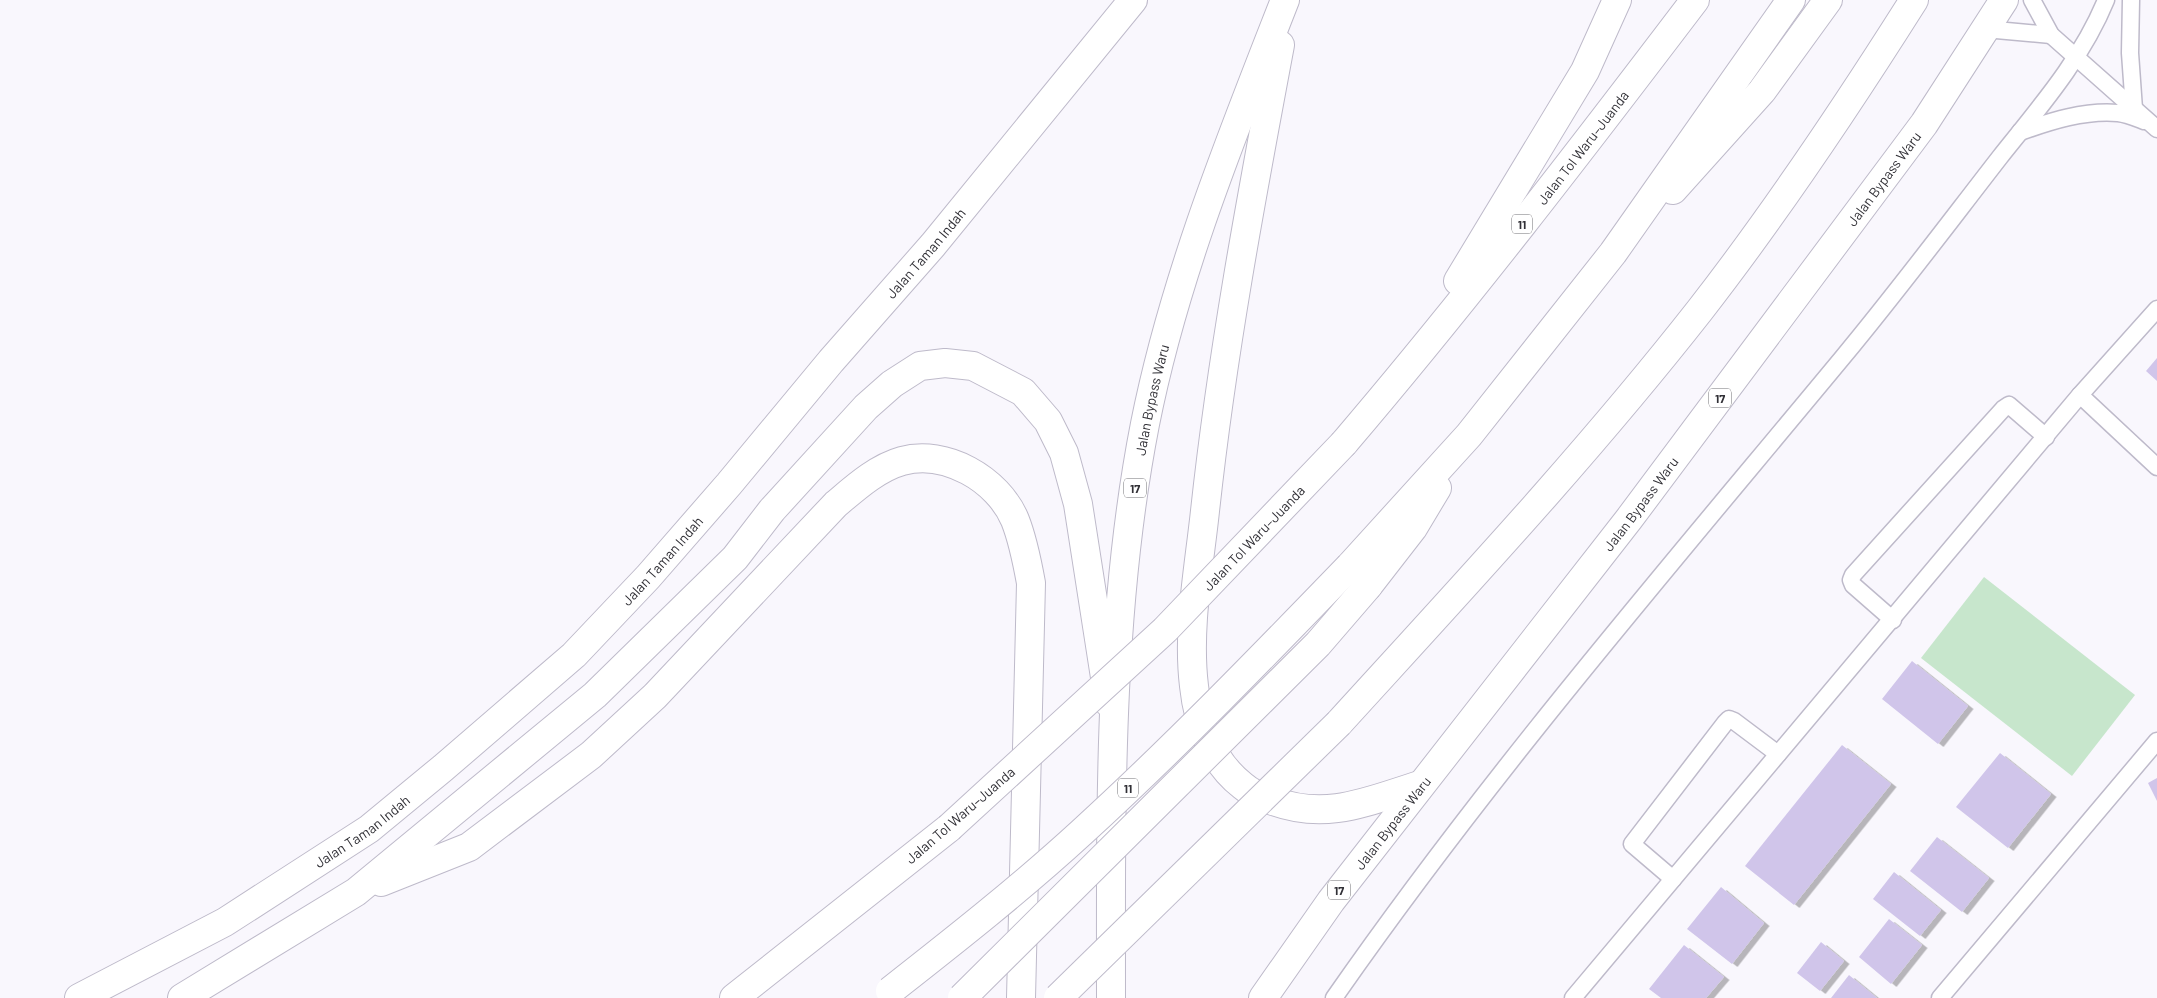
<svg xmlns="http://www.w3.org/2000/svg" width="2157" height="998" viewBox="0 0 2157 998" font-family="Barlow,sans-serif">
	<defs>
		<filter id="shadow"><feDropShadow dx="5.5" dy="3" stdDeviation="0" flood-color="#0004"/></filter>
	</defs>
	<rect width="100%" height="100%" fill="#f9f7fd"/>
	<polygon fill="#c7e6cc" points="1984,577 2135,695 2072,776 1921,658"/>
	<g fill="#d0c5ea" filter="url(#shadow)">
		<polygon points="2157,358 2157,381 2146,371"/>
		<polygon points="1912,661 1968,706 1938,744 1882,699"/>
		<polygon points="1842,745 1891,784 1794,905 1745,866"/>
		<polygon points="2000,753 2051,794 2008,848 1956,807"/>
		<polygon points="2157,778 2157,801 2148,783"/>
		<polygon points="1937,837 1989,878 1962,912 1910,871"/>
		<polygon points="1894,872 1941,910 1920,936 1873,899"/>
		<polygon points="1721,887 1764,923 1732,964 1687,929"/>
		<polygon points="1889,919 1922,945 1891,984 1859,957"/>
		<polygon points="1821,942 1844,961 1820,991 1797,973"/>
		<polygon points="1684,945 1724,977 1706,998 1661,998 1649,989"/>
		<polygon points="1849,975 1877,998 1831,998"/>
	</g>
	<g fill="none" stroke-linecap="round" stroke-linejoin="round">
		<g stroke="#bebaca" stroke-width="19">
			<g id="lane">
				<polyline points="2032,0 2051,35 2157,129"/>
				<polyline points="2131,0 2130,53 2134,109"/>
				<polyline points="1985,29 2051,35"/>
				<path d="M2020,132C2051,121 2085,110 2118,113C2127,114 2136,118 2144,121"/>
				<polyline points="2080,395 2157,467"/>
				<polyline points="1893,620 1853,585 1851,580 1853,575 2003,409 2009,405 2046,437"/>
				<polyline points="1673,879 1632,844 1725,723 1729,719 1734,721 1778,754"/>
				<path d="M1334,998C1490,774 1669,567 1843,357C1897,292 1948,224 2000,157C2039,108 2082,59 2106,0"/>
				<polyline points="1573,998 2080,395 2157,309"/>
				<polyline points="1940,998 2157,741"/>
			</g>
		</g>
		<g stroke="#bebaca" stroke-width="30">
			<g id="secondary">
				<path d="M1339,723C1462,588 1587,454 1700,310C1777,211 1847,106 1914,0"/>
				<path d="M381,882L469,847L591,755L655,696L836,504C855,488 877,468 902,461C945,449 998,479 1015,520C1023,540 1027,561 1031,583L1021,998"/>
				<path id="s1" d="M79,998L225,922L369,829L443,768L574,655L648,577L729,484L831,361L933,245L1133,0"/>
				<polyline points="182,998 356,892 595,695 735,558 772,510 866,407 892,384 920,366 945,363 973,366 1023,392 1048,421 1064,453 1078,504 1109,703"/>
			</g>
		</g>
		<g stroke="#bebaca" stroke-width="30">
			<g id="highway">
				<path d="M1280,45C1251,199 1222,354 1205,511C1199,568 1187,628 1194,686C1198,724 1212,762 1243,786C1251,793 1263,798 1273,801C1327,821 1368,801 1420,785"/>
				<polyline points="1673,190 1762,91 1828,0"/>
				<polyline points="1458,281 1585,71 1617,0"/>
				<path id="s2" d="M1344,443C1466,300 1581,150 1695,0"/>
				<polyline points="1350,566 1469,435 1613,253 1791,0"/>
				<polyline points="1368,586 1413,528 1437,488"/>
				<polyline points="734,998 949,828"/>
				<path id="s3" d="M1111,998C1111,807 1108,613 1145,424C1174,278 1231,138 1285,0"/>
				<path id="s4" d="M1263,998L1331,901L1629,519L1924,124L2004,0"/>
			</g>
		</g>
		<use href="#lane" stroke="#fff" stroke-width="16"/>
		<use href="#secondary" stroke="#fff" stroke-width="28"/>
		<use href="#highway" stroke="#fff" stroke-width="28"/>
		<g stroke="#bebaca" stroke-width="30" stroke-linecap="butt">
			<polyline id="secondary-bridge" points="1058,998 1339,723"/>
		</g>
		<g stroke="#bebaca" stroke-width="30" stroke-linecap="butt">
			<g id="highway-bridge">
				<path id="s5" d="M949,828L1165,630L1344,443"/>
				<path d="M890,991C955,940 1021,888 1082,832C1175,747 1263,656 1350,566"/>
				<polyline points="962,998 1318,644 1368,586"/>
			</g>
		</g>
		<use href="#secondary-bridge" stroke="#fff" stroke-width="28"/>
		<use href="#highway-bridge" stroke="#fff" stroke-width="28"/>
	</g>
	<g text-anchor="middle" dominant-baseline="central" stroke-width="4" stroke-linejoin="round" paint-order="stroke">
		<g fill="#fff" stroke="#6f6e72" stroke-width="1">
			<rect x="1512" y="214.5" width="20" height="19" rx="4"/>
			<rect x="1709" y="388.5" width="22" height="19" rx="4"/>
			<rect x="1124" y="478.5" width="22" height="19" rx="4"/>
			<rect x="1118" y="778.5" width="20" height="19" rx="4"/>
			<rect x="1328" y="880.5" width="22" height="19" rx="4"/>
		</g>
		<g font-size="12" font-weight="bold" fill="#313036">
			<text x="1522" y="224">11</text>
			<text x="1720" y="398">17</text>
			<text x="1135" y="488">17</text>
			<text x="1128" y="788">11</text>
			<text x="1339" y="890">17</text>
		</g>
		<g font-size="14" fill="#313036" stroke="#fff">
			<text stroke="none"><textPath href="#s2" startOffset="380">Jalan Tol Waru–Juanda</textPath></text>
			<text stroke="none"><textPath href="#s4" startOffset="1028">Jalan Bypass Waru</textPath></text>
			<text stroke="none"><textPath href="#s1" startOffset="1139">Jalan Taman Indah</textPath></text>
			<text stroke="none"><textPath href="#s3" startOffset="601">Jalan Bypass Waru</textPath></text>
			<text stroke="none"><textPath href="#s4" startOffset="622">Jalan Bypass Waru</textPath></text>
			<text stroke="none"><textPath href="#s5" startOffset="421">Jalan Tol Waru–Juanda</textPath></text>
			<text stroke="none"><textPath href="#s1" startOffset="734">Jalan Taman Indah</textPath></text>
			<text transform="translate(960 815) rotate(-41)">Jalan Tol Waru–Juanda</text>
			<text stroke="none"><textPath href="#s4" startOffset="218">Jalan Bypass Waru</textPath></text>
			<text stroke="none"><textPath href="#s1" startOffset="329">Jalan Taman Indah</textPath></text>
		</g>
	</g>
</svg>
